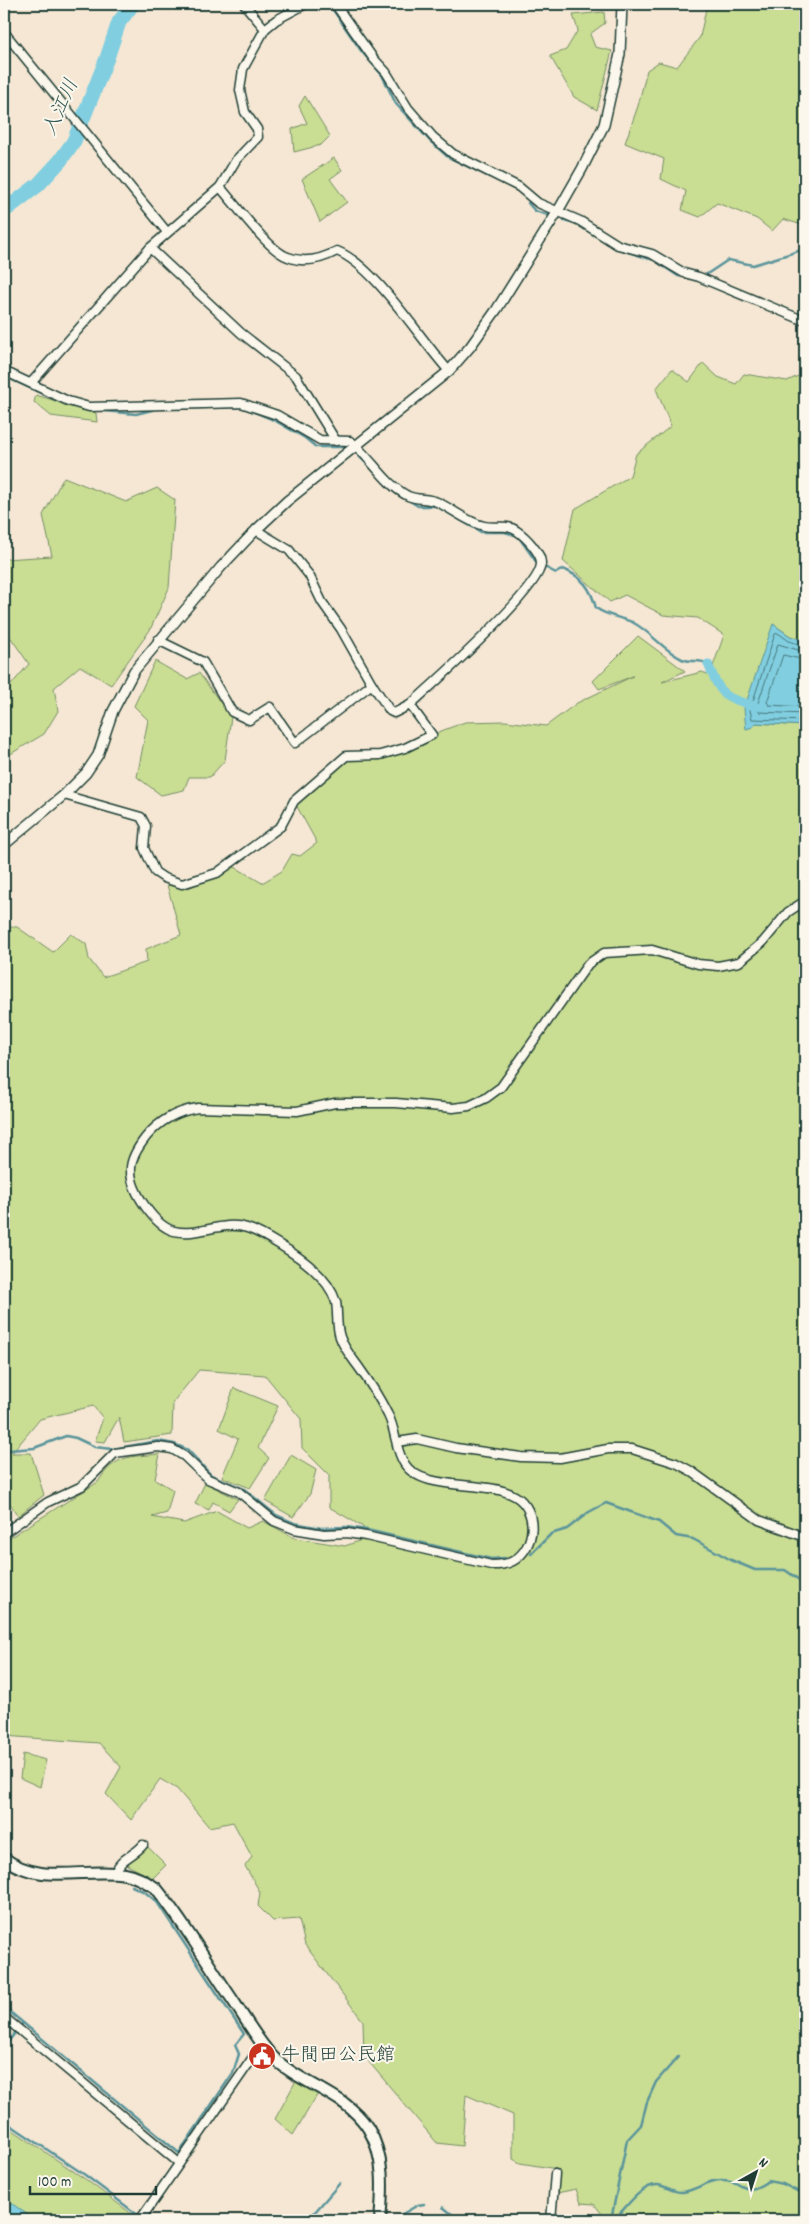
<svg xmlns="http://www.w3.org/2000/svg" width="809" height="2224" viewBox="0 0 809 2224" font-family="Dekko,'Klee One',sans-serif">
	<rect width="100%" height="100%" fill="#f5e7d3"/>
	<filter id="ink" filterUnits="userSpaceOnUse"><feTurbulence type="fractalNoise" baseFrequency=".02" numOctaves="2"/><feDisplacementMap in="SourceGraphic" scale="10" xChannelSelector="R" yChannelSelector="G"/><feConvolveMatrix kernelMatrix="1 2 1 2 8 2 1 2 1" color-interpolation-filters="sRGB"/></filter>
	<g filter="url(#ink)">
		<g fill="#c9dd93" stroke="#748d64">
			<polygon points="707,4 805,4 805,226 783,219 772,231 757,219 717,203 700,217 682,210 686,191 661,179 664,159 625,143 638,106 647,70 659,62 677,67 700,37"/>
			<polygon points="604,12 605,23 590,34 595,47 612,51 597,110 574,97 550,56 566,50 578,30 573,15"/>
			<polygon points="305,96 330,136 321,145 294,152 292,129 307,123 299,106"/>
			<polygon points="334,158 342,170 330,179 347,202 320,222 302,179"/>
			<path d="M703,363L718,377L736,384L744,374L787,381L805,373V641L790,636L773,624L756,723L805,726V2220H603L605,2218L594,2204L581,2203L576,2189L557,2193V2169L520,2163L513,2159V2115L466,2095L462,2146L437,2143L364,2056L363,2021L305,1945L299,1919L273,1921L258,1906L260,1892L245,1866L252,1857L233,1822L209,1827L177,1789L160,1779L131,1820L106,1794L121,1767L99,1743L4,1736V1541L98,1482C115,1454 130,1457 160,1454L155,1479L173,1490L167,1513L152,1517L184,1523L217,1511L247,1528L263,1521L295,1538L345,1546L364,1539L363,1527L329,1507V1475L302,1448L301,1419L265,1375L199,1370L173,1402L172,1435L124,1442L119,1417L105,1442L95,1441L103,1418L93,1406L40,1419L12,1453H31L44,1495L18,1516L4,1494V927H17L53,952L71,934L86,944L89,959L103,977L147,962L146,949L181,935L167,885L188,888L235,867L262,883L282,871L292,854L300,856L317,843L295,803L347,760L384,759L421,746L436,733L465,722L505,721L546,726L577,703L633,676L599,689L593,681L638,636L685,671L662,682L702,672L710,675L724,635L698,618L663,615L625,595L610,602L563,561L575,509L630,476L636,454L671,426L656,389L672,369L689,382Z"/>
			<polygon points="36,395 96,413 97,422 51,416 34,402"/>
			<polygon points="64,477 126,502 157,488 175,500 169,588 150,630 111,685 80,666 54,688 58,711 44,734 7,756 4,749 4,693 29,664 11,638 4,635 4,556 5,559 52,556 43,515"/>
			<polygon points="155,661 187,679 199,673 231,717 225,760 210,777 189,777 184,790 161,795 137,777 148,720 134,706"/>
			<polygon points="234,1388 278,1406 258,1448 269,1458 250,1488 222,1477 238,1439 219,1429"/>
			<polygon points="291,1455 316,1470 310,1494 293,1517 265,1501"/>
			<polygon points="205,1483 238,1499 229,1511 213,1502 209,1510 195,1504"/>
			<polygon points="23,1754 46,1760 40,1787 20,1778"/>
			<polygon points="148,1847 166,1865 153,1878 125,1864"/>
			<polygon points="297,2079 319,2092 293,2135 275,2119"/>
			<polygon points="4,2124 85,2179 140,2220 19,2220 4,2210"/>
		</g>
		<g fill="#81cee0" stroke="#5a949b">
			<polygon points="773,624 790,636 805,641 805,726 756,723 753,727 746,729 744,709"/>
			<polygon points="4,2198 35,2220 4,2220"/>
		</g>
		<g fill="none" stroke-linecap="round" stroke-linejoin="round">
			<g stroke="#467779" stroke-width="1">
				<polyline points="805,646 789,641 778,633 775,634 750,710 752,719 805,721"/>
				<polyline points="805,652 778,644 756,709 759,712 805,714"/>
				<polyline points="805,660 783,655 767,702 769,705 805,707"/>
			</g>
			<g stroke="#5a949b" stroke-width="2.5">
				<polyline points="329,4 362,52 382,75 396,104 429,140 448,157 489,177"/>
				<polyline points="528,203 535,211 548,215"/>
				<polyline points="564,220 575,223 615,248 654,260 678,276 687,277"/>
				<polyline points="704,276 728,260 753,265 805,249"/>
				<polyline points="4,376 63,403"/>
				<polyline points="93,410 136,414 156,409 242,407 274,420 305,438 316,447 345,447"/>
				<polyline points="359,456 375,472"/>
				<path d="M395,492L418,506H436L481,532H505L518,536L537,563L556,573L563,569C583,577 591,589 596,608C607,616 619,617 632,622C650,631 663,650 682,659C691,663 700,659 708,664"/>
				<polyline points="4,1454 10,1450 34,1448 66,1436 76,1438 95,1447 112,1449 158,1441 174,1444 188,1450 211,1475 244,1489 276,1515 294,1523 321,1528 346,1527 367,1530 491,1559 505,1558"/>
				<polyline points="531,1554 551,1534 567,1529 589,1512 606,1503 659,1522 676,1536 693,1539 731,1560 755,1570 785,1570 805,1584"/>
				<polyline points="4,2007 179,2153 233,2073 239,2054 235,2045 244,2034 157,1902 145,1892 132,1886"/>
				<polyline points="4,2047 23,2023"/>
				<polyline points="4,2118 6,2122 85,2175 139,2216"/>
				<polyline points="443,2207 459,2220"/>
				<polyline points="308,2220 340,2183"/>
				<polyline points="392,2220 418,2205 424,2204"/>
				<polyline points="611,2220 627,2140 641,2125 647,2102 656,2082 678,2057"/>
				<path d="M614,2220C625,2209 641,2184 658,2185C666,2186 674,2193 683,2192C698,2190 708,2179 723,2180C744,2180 742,2199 768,2181L783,2184L805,2195"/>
			</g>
			<path stroke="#81cee0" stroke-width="9" d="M708,664C722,698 723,696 757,707"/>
			<polyline stroke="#81cee0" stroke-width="15" points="4,211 38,185 60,161 74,141 107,58 119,22 133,4"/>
			<g stroke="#1f3d34" stroke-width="11">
				<g id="minor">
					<polyline points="244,4 265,29"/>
					<polyline points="335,4 373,58 386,72 408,108 433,137 453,154 519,187 538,203 580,221 618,245 652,254 684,273 699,277 805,321"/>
					<polyline points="4,32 167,232"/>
					<path d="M220,187C235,204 269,251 288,257C305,264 322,259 337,251C375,266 419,338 449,371"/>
					<polyline points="150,248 241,333 296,376 336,441"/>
					<path d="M4,371L68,401L89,407L241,403L277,415L320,440L350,441C371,457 384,484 408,496C417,500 428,498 437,502C453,509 467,522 484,526C496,529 507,523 517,531C526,537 542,554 541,564C540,589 433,684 410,705"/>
					<polyline points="31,383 150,248 220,187 236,160 258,137 257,129 245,112 240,90 243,69 265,29 276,20 306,4"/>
					<polyline points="158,640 203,662 232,712 249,720 270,707 295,743 372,684"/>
					<polyline points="64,795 141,817 146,826 144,848 155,872 164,878 182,884 217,873 281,826 294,801 346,756 380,755 405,748 432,735 410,705 394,713 390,711 372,684 341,629 322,602 309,575 289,550 256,530"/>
					<polyline points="397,1442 417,1439 456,1448 521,1457 560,1458 608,1449 632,1449 676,1463 691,1471 759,1520 805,1537"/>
					<path d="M4,1533L48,1502L82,1486L115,1453L158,1447L172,1449L184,1456L208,1479L239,1492L274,1521L294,1529L324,1534L347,1533L366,1536L491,1565C499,1565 506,1565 513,1561C536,1548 539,1510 515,1496C486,1479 422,1493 404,1463C395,1449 396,1430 388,1415C380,1399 371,1384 360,1369C353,1359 344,1349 340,1337C336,1325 338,1314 336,1302C332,1289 322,1277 312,1268C299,1256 263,1233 247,1228C222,1220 198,1237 174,1231C155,1226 131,1191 131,1171C130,1160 139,1146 146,1137C160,1120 177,1111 198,1108L297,1111L335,1103H396L453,1108L469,1106L486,1098L501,1087L588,964L604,953L652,950L698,964L718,966L739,962L763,942L788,912L805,901"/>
					<path d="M115,1873C120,1858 134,1856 143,1845"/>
					<polyline points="4,2017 179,2163"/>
					<polyline points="140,2220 256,2053 264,2046"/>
					<polyline points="551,2220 555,2174"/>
				</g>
			</g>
			<g stroke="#1f3d34" stroke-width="12">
				<polyline id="tertiary" points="4,845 64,795 86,773 98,755 113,711 134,671 221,567 256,530 287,501 449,371 470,347 497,309 558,211 582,169 604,125 620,54 622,4"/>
			</g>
			<g stroke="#1f3d34" stroke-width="14">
				<path id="secondary" d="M4,1858C40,1886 85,1867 125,1874C137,1876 146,1882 156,1888C185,1924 208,1964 234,2002C246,2020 257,2039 271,2055C299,2085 344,2091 368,2128C385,2156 383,2189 380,2220"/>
			</g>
			<use href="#minor" stroke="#fbf7ec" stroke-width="8"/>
			<use href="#tertiary" stroke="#fbf7ec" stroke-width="9"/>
			<use href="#secondary" stroke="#fbf7ec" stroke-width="10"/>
		</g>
	</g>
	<defs>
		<g id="civic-disc" transform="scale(1.4375)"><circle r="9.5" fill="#c8321e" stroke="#fbf7ec"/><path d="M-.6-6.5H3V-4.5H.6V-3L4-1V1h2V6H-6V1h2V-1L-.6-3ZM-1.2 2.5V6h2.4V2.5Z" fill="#fff"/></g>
	</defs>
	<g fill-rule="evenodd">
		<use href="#civic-disc" x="262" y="2056"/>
	</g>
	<g text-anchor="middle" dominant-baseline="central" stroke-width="4" stroke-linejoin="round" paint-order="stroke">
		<g font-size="19" fill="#1f3d34" stroke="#fbf7ec" text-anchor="start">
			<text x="281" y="2056">牛間田公民館</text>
		</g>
		<g font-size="20" font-style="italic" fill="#335a56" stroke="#fbf7ec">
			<text transform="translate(62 108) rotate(-66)">入江川</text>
		</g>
	</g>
	<rect width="809" height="2224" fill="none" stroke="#fbf7ec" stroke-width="20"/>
	<rect x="10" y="10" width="789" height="2204" fill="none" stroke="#1f3d34" stroke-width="2" filter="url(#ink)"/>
	<g transform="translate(756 2172) rotate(39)" stroke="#fbf7ec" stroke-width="4" paint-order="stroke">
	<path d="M0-4L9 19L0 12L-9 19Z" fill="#1f3d34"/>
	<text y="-8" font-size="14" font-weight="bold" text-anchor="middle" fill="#1f3d34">N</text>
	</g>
	<path d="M30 2186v8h126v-8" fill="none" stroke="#1f3d34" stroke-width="2.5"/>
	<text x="38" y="2186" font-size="15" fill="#1f3d34" stroke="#fbf7ec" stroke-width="4" paint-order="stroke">100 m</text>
</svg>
